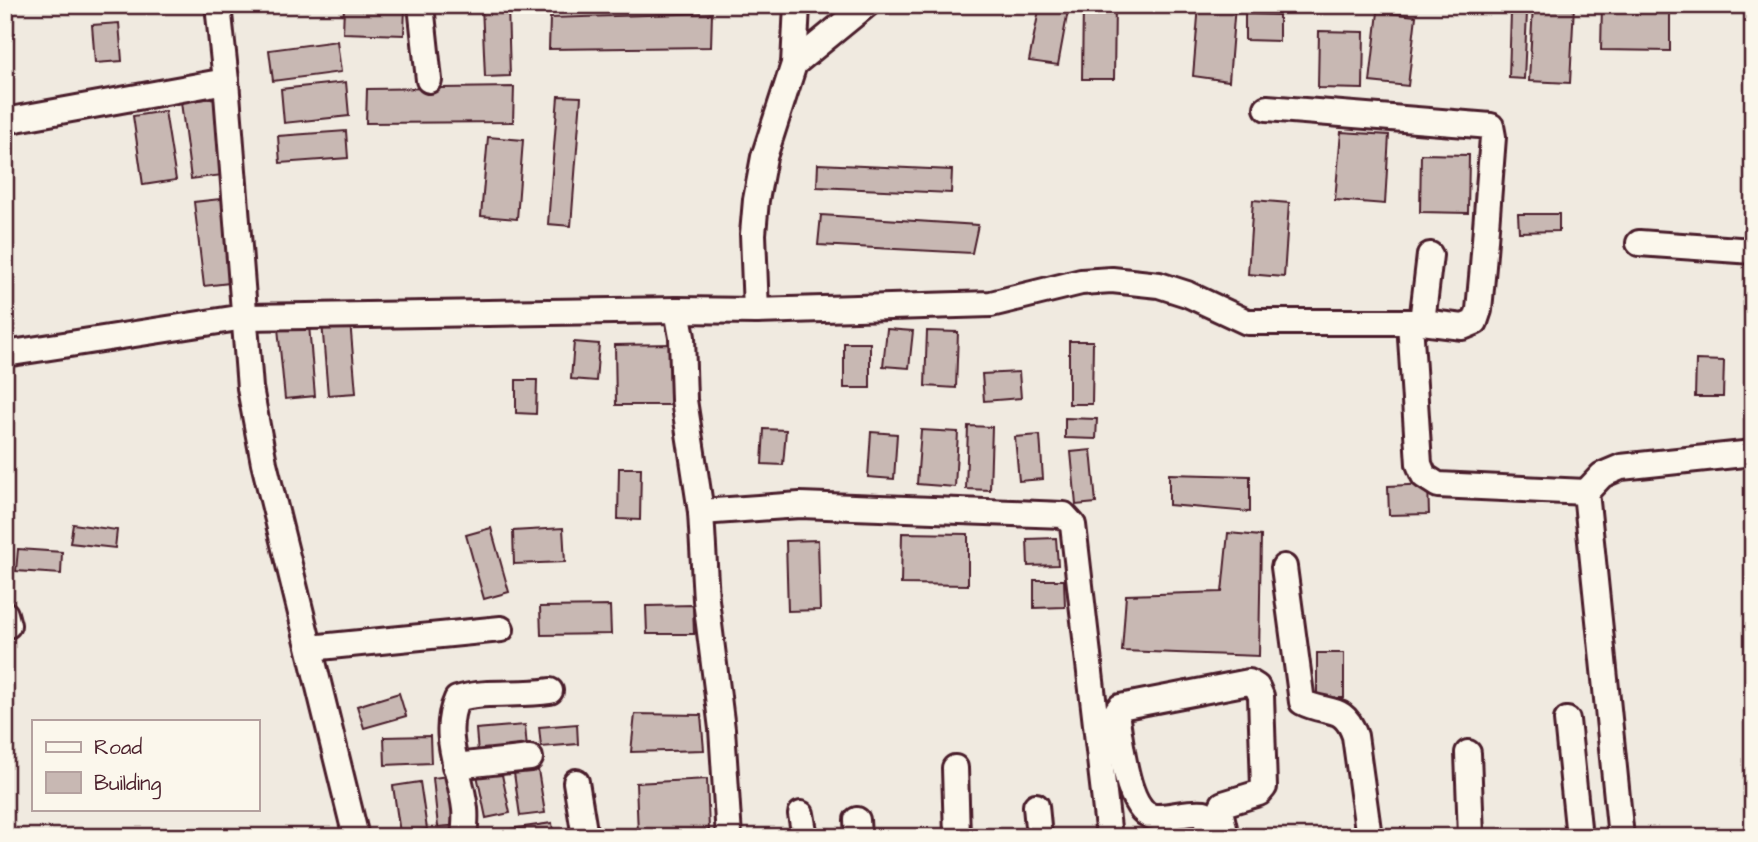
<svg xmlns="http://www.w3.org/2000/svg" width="1758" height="842" viewBox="0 0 1758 842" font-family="'Architects Daughter',sans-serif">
	<rect width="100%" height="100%" fill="#f0eae0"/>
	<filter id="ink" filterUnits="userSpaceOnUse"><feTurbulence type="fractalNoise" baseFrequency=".0143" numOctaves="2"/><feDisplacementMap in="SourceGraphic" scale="14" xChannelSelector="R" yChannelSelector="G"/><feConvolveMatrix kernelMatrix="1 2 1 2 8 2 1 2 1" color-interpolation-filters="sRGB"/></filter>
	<g filter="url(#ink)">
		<g fill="#c8b8b3" stroke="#4a1f2b" stroke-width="2">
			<polygon points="344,5 405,6 404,35 343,33"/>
			<polygon points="482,5 508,5 510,76 485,77"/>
			<polygon points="1040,5 1069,5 1058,65 1029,61"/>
			<polygon points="1083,5 1115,5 1114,79 1082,79"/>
			<polygon points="1199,5 1235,5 1229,81 1193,76"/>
			<polygon points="1533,5 1574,5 1570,83 1529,81"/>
			<polygon points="1602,5 1670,5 1670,51 1601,50"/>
			<polygon points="1378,12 1416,16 1408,86 1370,82"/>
			<polygon points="1511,12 1527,12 1524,79 1509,78"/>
			<polygon points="712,13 711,47 549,49 550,18"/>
			<polygon points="1245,14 1279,15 1279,41 1245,40"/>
			<polygon points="119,23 122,61 95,63 92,25"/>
			<polygon points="1319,31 1364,32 1363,89 1318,88"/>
			<polygon points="337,41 341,72 273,81 269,50"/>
			<polygon points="346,82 349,116 284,123 281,89"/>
			<polygon points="514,87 513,122 366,123 367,89"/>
			<polygon points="558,96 581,97 571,226 548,224"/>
			<polygon points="214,98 223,175 191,179 181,102"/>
			<polygon points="165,111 176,180 143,185 133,116"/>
			<polygon points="346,131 348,158 280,163 278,136"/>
			<polygon points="1341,132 1389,135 1385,204 1335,200"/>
			<polygon points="488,137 523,140 517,219 481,216"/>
			<polygon points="1421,154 1469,155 1468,213 1420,212"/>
			<polygon points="818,164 952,170 951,193 817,187"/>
			<polygon points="229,198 238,282 204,286 194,202"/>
			<polygon points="1253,200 1289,203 1284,277 1248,274"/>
			<polygon points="1518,214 1559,214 1559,231 1519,232"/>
			<polygon points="821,215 978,225 972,253 818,245"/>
			<polygon points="350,320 356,393 328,395 322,322"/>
			<polygon points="309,325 315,396 285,399 278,328"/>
			<polygon points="887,329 913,331 909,368 883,366"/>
			<polygon points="927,331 958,332 956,388 925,386"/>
			<polygon points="1069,341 1093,341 1092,404 1069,404"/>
			<polygon points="574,342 599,344 596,381 571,379"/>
			<rect x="844" y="343" width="26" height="45"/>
			<polygon points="672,344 673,405 616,405 615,345"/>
			<polygon points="1696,360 1724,361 1723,397 1695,397"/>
			<polygon points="1019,372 1021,398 984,401 982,374"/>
			<polygon points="516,380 537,380 536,414 516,413"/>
			<polygon points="1065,418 1097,419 1096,439 1065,438"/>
			<polygon points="968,426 992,427 990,490 966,489"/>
			<polygon points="764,429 786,430 783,465 762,464"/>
			<polygon points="921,430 958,432 955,487 917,484"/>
			<polygon points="871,432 897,434 894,479 868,477"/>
			<polygon points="1040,435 1043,479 1019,481 1015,437"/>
			<polygon points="1091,450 1096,503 1076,505 1071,452"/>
			<polygon points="619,468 641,468 640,520 618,519"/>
			<polygon points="1169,474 1250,476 1250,512 1169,505"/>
			<polygon points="1428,484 1429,514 1389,515 1388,486"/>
			<polygon points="73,524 117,530 115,548 70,543"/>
			<polygon points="491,528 509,592 484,599 466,535"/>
			<polygon points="563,528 565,562 514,564 513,531"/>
			<polygon points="902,533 968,534 968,585 901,584"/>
			<polygon points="1228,533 1261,536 1259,656 1122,651 1126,595 1222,592"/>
			<polygon points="1056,538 1058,565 1028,566 1027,539"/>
			<polygon points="818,540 820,610 788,611 786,541"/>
			<polygon points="18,549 62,552 61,574 16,571"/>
			<polygon points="1034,580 1064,580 1065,607 1034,608"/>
			<polygon points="693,605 694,634 647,634 646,606"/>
			<polygon points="610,606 611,634 541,635 540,607"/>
			<rect x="1317" y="653" width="27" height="45"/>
			<polygon points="399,693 406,716 364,728 357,706"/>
			<polygon points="635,714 701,715 704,750 631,752"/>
			<polygon points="577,724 578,744 541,747 539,727"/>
			<polygon points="525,725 527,749 478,753 476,729"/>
			<polygon points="430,736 431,763 385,765 384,737"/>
			<polygon points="501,770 510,813 486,818 477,775"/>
			<polygon points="538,770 545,813 520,816 514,773"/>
			<polygon points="455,775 461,825 438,827 433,778"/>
			<polygon points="707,779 709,830 638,834 636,783"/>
			<polygon points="420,782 427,829 400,833 393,786"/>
			<polygon points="552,823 554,837 478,837 477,834"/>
		</g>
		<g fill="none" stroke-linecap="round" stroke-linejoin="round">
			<g stroke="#4a1f2b" stroke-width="30">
				<g id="minor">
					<polyline points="218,5 226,81 250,388 264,463 356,837"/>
					<polyline points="421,5 429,80"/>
					<polyline points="794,64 797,5"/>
					<polyline points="5,121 226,81"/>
					<polyline points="1639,243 1753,251"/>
					<polyline points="677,310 682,337 684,400 701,512 706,600 722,729 729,837"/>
					<polyline points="756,311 753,234 756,200 764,157 794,64 866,5"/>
					<polyline points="1410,322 1419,464 1424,476 1438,485 1586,492"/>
					<polyline points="1422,322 1430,255"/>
					<polyline points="5,354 245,317 677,310 756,311 991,304 1081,282 1112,280 1159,285 1187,294 1247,322 1422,322 1463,327 1475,322 1479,310 1483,266 1493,137 1491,126 1267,108"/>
					<polyline points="701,512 800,505 1064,515 1073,525 1109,837"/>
					<path d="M1284,567L1302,702C1327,715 1344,703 1355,736L1369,837"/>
					<polyline points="5,614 8,625"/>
					<polyline points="310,648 501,629"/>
					<polyline points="1567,720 1579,837"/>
					<polyline points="1468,753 1471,837"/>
					<polyline points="455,766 530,758"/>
					<polyline points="955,768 957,837"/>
					<polyline points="576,782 585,837"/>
					<polyline points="1036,806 1039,837"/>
					<polyline points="801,814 805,837"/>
					<polyline points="857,820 858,837"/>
					<path d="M464,837C465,828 466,818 465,809C461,771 440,736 457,699C486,690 519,696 550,691"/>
					<path d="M1211,837L1204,813C1187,811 1171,818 1155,817C1127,815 1121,742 1117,720V711L1120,707L1249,682L1257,687L1261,696L1264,787L1259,793L1223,804L1220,810L1226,837"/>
					<polyline points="1621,837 1586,492 1602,475 1621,467 1753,453"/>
				</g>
			</g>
			<use href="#minor" stroke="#fbf7ec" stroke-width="24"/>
		</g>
	</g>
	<rect width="1758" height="842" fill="none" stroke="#fbf7ec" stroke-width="28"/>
	<rect x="14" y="14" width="1730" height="814" fill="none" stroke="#4a1f2b" stroke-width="2.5" filter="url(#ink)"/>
	<rect x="32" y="720" width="228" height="91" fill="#fbf7ec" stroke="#b4a19f" stroke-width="2"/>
	<rect x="46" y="742" width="35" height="10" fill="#fbf7ec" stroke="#b4a19f" stroke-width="2"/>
	<text x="94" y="754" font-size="21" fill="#4a1f2b">Road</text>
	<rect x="46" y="772" width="35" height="21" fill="#c8b8b3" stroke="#b4a19f" stroke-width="2"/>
	<text x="94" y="790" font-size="21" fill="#4a1f2b">Building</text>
</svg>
